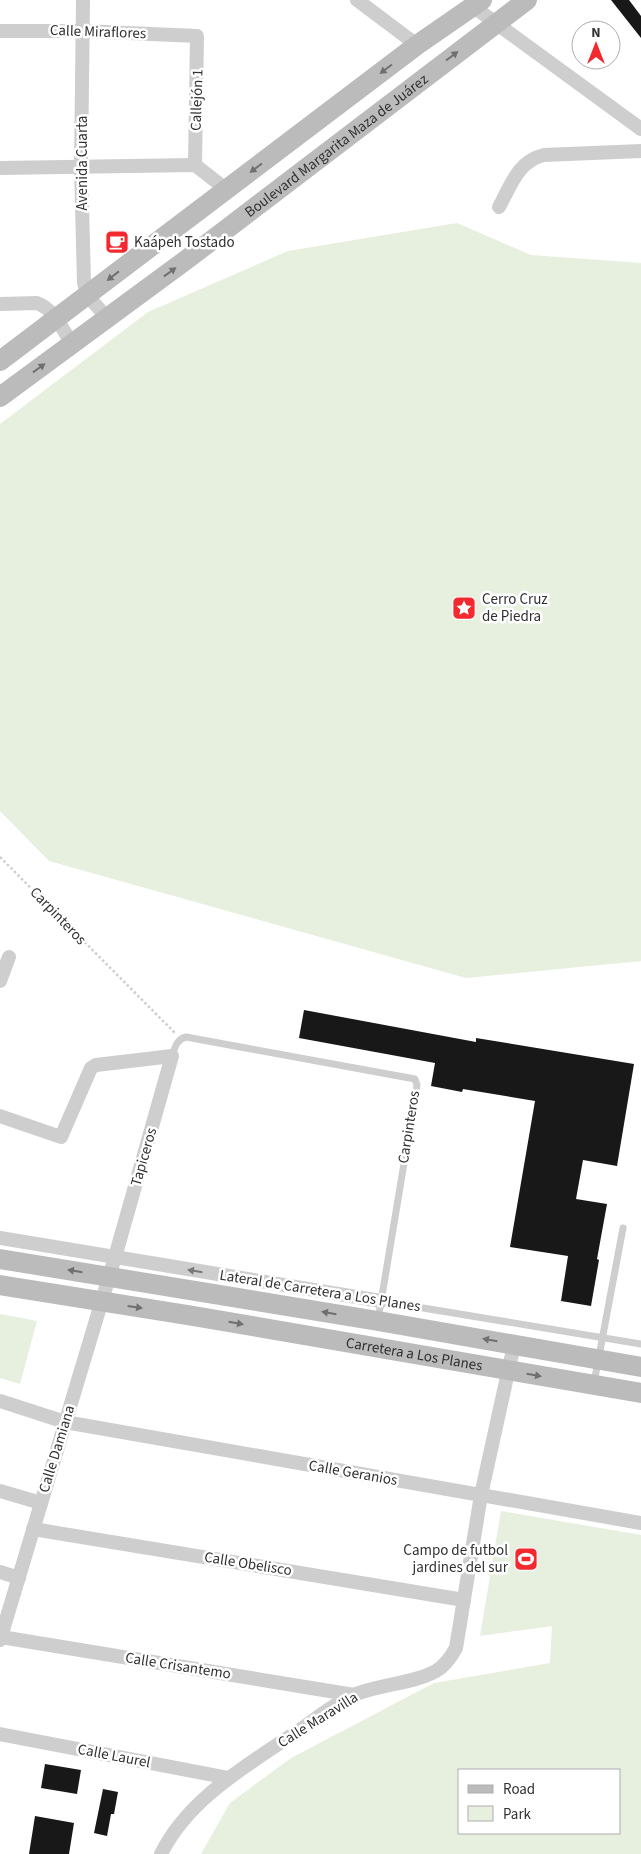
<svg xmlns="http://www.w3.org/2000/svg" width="641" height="1854" viewBox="0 0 641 1854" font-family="'Source Sans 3',sans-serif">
	<rect width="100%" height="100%" fill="#fff"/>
	<g fill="#e7efdf" fill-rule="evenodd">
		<polygon points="457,223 531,255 641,263 641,961 466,978 49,861 0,811 0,424 148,312 288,251"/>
		<polygon points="0,1314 37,1321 20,1384 0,1378"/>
		<path d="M501,1511L641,1535V1854H201L230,1803L291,1758L434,1683L550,1663L552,1626L480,1636ZM460,1770H620V1833H460Z"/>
	</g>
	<g fill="#181818">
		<polygon points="611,0 629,0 641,16 641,38"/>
		<polygon points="304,1010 476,1042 476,1038 634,1064 617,1166 583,1160 576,1199 607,1204 597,1259 599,1260 591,1306 561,1301 568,1256 510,1247 535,1101 463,1089 462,1092 431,1086 435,1063 299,1038"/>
		<polygon points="45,1764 81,1770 77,1794 41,1788"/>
		<polygon points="103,1789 118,1792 114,1814 111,1814 107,1836 94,1833"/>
		<polygon points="35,1816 74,1823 69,1854 29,1854"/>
	</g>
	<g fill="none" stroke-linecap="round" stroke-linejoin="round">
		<polyline stroke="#cecece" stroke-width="2.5" stroke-dasharray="2.5 2.5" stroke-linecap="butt" points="0,857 175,1033"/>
		<g stroke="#cecece" stroke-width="7">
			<path d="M172,1056C175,1047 177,1039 186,1037L415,1079L417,1085L378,1320"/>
			<polyline points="381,1301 641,1344"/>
			<polyline points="594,1383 623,1228"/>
		</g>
		<g stroke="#cecece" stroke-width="14">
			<polyline points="83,0 81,166 84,283 88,296 107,318"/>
			<polyline points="357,0 417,45"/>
			<polyline points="474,7 641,129"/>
			<polyline points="0,31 82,31 197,36 195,165"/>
			<polyline points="0,168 195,165 227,190"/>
			<path d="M499,207C511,185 518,161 544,155L641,151"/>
			<path d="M0,304L37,303C54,309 63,330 72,344"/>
			<polyline points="0,981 9,957"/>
			<polyline points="0,1116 61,1137 91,1068 96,1065 172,1056 115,1257 0,1640"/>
			<polyline points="0,1238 381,1301"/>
			<polyline points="0,1401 65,1422 641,1523"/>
			<polyline points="0,1491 41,1503"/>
			<polyline points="33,1529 464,1600"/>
			<polyline points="0,1572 19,1578"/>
			<polyline points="1,1637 354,1695"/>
			<polyline points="0,1734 229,1778"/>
			<path d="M161,1854C188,1799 246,1766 295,1733C315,1720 334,1703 356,1694C381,1684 415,1683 436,1671C445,1666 451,1657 456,1648L481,1495L514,1345"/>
		</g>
		<g stroke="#bbb" stroke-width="20">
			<polyline points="0,361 417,45 482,0"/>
			<path id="s1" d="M0,397L186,260L527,0"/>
			<polyline points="0,1259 378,1321 641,1367"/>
			<path id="s2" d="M0,1285L188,1315L641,1393"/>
		</g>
	</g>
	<defs><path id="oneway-solid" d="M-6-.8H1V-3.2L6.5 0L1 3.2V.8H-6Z" transform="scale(1.25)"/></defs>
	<g fill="#6f6f6f">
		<use href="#oneway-solid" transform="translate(452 56) rotate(-37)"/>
		<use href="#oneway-solid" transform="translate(386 69) rotate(143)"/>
		<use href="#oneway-solid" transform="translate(256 168) rotate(143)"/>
		<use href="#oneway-solid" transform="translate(170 272) rotate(-36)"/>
		<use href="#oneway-solid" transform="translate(113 276) rotate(142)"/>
		<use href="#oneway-solid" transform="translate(39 368) rotate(-36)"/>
		<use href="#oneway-solid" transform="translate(75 1271) rotate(-171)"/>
		<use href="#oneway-solid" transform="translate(135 1307) rotate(8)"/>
		<use href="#oneway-solid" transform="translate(329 1313) rotate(-170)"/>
		<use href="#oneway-solid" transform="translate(236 1323) rotate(10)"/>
		<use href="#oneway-solid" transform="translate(490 1340) rotate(-170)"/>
		<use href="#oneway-solid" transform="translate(534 1375) rotate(10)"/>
	</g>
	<use fill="#787878" href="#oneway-solid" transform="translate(195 1271) rotate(-171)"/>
	<defs>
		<g id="cafe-square" transform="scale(1.25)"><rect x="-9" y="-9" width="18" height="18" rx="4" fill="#f22a2f" stroke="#fff"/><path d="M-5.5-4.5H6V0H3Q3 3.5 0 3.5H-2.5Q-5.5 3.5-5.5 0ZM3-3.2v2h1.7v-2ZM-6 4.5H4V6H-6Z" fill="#fff"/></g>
		<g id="sight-square" transform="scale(1.25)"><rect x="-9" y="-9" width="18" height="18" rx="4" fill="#f22a2f" stroke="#fff"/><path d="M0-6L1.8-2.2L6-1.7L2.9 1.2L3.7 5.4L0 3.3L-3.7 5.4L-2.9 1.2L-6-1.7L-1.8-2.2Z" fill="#fff"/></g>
		<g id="stadium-square" transform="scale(1.25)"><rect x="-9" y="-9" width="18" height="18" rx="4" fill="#f22a2f" stroke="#fff"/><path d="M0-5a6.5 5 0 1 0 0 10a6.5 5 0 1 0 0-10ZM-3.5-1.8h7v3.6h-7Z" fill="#fff"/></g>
	</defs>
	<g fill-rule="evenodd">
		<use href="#cafe-square" x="117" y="242"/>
		<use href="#sight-square" x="464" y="608"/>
		<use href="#stadium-square" x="526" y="1559"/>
	</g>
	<g text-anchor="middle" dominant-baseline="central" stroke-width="5" stroke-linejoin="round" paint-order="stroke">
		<g font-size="15" fill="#313131" stroke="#fff">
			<text transform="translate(98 32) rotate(2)">Calle Miraflores</text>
			<text transform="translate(197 100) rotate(-88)">Callejón 1</text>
			<text stroke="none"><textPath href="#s1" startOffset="420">Boulevard Margarita Maza de Juárez</textPath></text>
			<text transform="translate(82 163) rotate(-90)">Avenida Cuarta</text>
			<text transform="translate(58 916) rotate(46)">Carpinteros</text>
			<text transform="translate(409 1127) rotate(-81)">Carpinteros</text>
			<text transform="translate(144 1157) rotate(-74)">Tapiceros</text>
			<text transform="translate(320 1291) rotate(9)">Lateral de Carretera a Los Planes</text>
			<text stroke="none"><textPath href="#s2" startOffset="420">Carretera a Los Planes</textPath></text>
			<text transform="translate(57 1449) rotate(-73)">Calle Damiana</text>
			<text transform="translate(353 1473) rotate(10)">Calle Geranios</text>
			<text transform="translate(248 1564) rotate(9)">Calle Obelisco</text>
			<text transform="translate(178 1666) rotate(9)">Calle Crisantemo</text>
			<text transform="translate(318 1720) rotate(-32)">Calle Maravilla</text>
			<text transform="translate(114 1756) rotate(11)">Calle Laurel</text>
		</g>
		<g font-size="15" fill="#313131" stroke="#fff" text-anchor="start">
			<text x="134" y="242">Kaápeh Tostado</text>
			<text x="482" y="599">Cerro Cruz<tspan x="482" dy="17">de Piedra</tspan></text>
			<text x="508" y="1550" text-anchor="end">Campo de futbol<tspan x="508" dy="17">jardines del sur</tspan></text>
		</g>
	</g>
	<rect x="458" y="1769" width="162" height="65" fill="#ffffff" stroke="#adadad"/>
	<rect x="468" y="1785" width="25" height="8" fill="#bbbbbb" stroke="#adadad"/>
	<text x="503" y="1794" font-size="15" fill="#313131">Road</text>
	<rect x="468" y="1806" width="25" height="15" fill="#e7efdf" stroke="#adadad"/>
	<text x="503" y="1819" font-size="15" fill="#313131">Park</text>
	<g transform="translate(596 45)"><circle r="24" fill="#ffffff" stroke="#adadad"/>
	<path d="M0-4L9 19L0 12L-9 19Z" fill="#f22a2f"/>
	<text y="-8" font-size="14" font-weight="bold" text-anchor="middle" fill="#313131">N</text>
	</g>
</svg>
